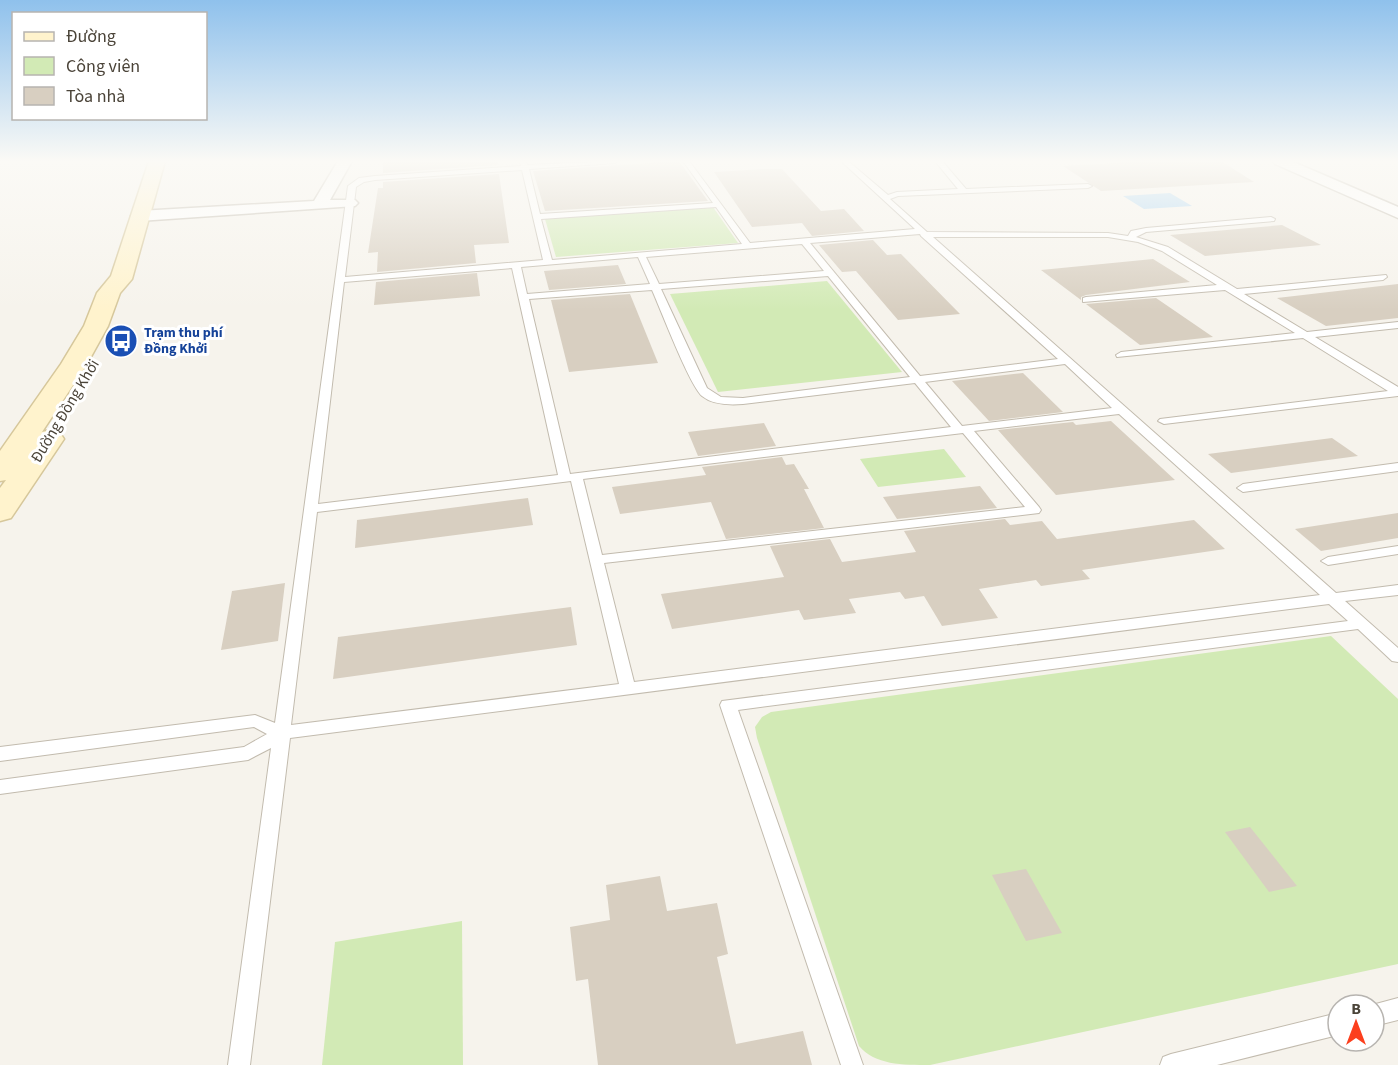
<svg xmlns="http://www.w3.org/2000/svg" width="1398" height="1065" viewBox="0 0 1398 1065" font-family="'Source Sans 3',sans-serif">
	<rect width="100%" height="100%" fill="#f6f3ec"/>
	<g fill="#d2eab5">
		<polygon points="713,207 738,243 556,257 545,219"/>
		<polygon points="827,281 902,372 718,392 670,294"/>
		<polygon points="944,449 966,477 878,487 860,459"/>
		<path d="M1331,636L1398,699V964L930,1065C902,1065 875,1065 859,1046L757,738L755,727L762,717L771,712Z"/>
		<polygon points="462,921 463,1065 322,1065 335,942"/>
	</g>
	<polygon fill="#a9d4f2" points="1170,193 1192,206 1144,209 1123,196"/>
	<g fill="#d8cfc1">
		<polygon points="383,161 497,161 498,165 383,173"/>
		<polygon points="679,161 708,201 545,211 533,171"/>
		<polygon points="1151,161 1221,161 1254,182 1101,191 1063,166"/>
		<polygon points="765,169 782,169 821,211 844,209 864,231 812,236 802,223 752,227 714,172"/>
		<polygon points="499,174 509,243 474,245 476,263 377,272 378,252 368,253 378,188 383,188 383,182"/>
		<polygon points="1282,225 1321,245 1205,256 1170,235"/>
		<polygon points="873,240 887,255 901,254 960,314 898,320 856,271 842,272 819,245"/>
		<polygon points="1153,259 1190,282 1086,295 1081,297 1081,300 1041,270"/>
		<polygon points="618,265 626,284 549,290 544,271"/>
		<polygon points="477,273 480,296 374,305 376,282"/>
		<polygon points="1398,284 1398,318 1326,326 1277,298"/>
		<polygon points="630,294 658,363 569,372 551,300"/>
		<polygon points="1156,298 1213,337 1140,345 1086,304"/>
		<polygon points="1023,373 1063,412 989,421 952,381"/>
		<polygon points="1111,421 1175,480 1056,495 998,430 1073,422 1076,425"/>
		<polygon points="764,423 776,446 698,456 688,432"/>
		<polygon points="1332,438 1358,456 1231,473 1208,454"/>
		<polygon points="782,457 786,465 794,464 809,489 804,489 824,528 726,539 711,502 620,514 612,487 706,475 702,467"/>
		<polygon points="980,486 997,508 897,519 883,497"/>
		<polygon points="528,498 533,525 355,548 357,520"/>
		<polygon points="1398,513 1398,538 1321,551 1295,529"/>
		<polygon points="1005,519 1010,525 1042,521 1057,539 1194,520 1225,549 1082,570 1090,579 1041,586 1036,580 979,589 998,618 942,626 924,596 905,599 900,592 849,599 856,613 804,620 799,610 672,629 661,594 784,577 770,546 830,539 842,562 916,552 904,531"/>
		<polygon points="285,583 278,641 221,650 232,591"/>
		<polygon points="571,607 577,645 333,679 338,637"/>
		<polygon points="1250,827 1297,886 1269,892 1225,832"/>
		<polygon points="1026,869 1062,933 1026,941 992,875"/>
		<polygon points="660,876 667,911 717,903 728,954 717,957 736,1044 803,1031 812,1065 598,1065 588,979 576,981 570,927 610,920 606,885"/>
	</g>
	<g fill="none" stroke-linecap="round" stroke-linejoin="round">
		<g stroke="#c2bbae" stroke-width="2">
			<g id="service">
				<path d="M520,161H526L527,165L618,161L615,163L529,169L540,214L713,203L683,161H689L750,243L915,229L841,161H848L888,195L897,192L958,189L935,161H942L966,189L1088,184L1092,186L1088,188L898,196L890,199L927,232L1108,233L1128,236L1131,231L1146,228L1271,217L1275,219L1274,221L1146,232L1136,237L1168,247L1237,289L1386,275L1387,277L1383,280L1244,294L1307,332L1398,322V328L1315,337L1398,387V396L1164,424L1158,421L1160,419L1388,391L1303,338L1117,357L1116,355L1121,352L1295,333L1225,290L1083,302V298L1086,297L1217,285L1162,251L1138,242L1108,237H933L1336,593L1398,585V595L1345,601L1398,648V662L1392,661L1358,629L738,710L863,1065H841L720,705L722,701L1348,621L1329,604L290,738L250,1065H228L271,748L248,760L0,794V780L244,747L267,734L254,727L0,761V747L255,715L275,723L348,186L359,178L375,176L521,166ZM522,170L543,260L345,277L356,187L364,182L375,180ZM716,207L742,244L552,260L541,219ZM920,234L921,236L1058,359L920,376L810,243ZM802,244L824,271L659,284L646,257ZM638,257L650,284L527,294L521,267ZM512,268L558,475L318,504L344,282ZM828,276L910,377L743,398L721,397L707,388L661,289ZM652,290C661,310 689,384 702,396C713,405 730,405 743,404L915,383L951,427L570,474L529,299ZM1065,364L1112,408L962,426L925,382ZM1119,414L1320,595L634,682L604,563L1039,513L1041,510L1039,507L974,431ZM963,433L1025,507L602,555L583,479ZM571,481L619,684L291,725L317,512Z"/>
				<polygon points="1398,463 1398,471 1243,492 1237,488 1243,484"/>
				<polygon points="1398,546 1398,554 1328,565 1321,561 1328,557"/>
				<polygon points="1398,998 1398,1020 1374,1026 1372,1005"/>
				<polygon points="1338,1013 1338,1035 1217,1065 1160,1065 1163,1057 1171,1054"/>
			</g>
		</g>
		<g stroke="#c2bbae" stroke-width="3">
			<g id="minor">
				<polygon points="338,161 352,161 330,200 355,200 358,203 355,206 139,221 131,216 139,211 314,201"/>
				<polygon points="1273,161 1291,161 1398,207 1398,218 1275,164"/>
			</g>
		</g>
		<g stroke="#d6c79b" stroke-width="3">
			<polygon id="secondary" points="149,161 165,161 132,279 120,293 108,326 87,364 42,432 50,430 60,433 64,439 11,518 0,521 0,488 6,480 0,481 0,451 61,364 84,326 97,293 111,276"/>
		</g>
		<use href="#service" fill="#fff" fill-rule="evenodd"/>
		<use href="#minor" fill="#fff" fill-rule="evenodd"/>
		<use href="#secondary" fill="#fff3cd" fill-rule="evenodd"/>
	</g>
	<linearGradient id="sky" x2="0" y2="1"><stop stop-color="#8fc1ec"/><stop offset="0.52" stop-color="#fbfaf6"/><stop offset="1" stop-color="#fbfaf6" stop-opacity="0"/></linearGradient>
	<rect width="1398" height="310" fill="url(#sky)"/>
	<defs>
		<g id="bus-disc" transform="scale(1.725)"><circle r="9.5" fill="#1a4fb4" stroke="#fff"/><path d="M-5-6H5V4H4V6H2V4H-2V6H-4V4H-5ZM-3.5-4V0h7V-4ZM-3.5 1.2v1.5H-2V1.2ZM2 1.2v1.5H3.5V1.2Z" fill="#fff"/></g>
	</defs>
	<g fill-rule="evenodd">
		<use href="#bus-disc" x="121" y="341"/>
	</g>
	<g text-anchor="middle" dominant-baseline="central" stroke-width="6" stroke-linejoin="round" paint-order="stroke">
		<g font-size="14" font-weight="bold" fill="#164399" stroke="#fff" text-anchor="start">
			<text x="144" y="333">Trạm thu phí<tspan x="144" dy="16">Đồng Khởi</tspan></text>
		</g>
		<g font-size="16" fill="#4b4439" stroke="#fff">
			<text transform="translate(65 411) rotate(-59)">Đường Đồng Khởi</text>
		</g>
	</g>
	<rect x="12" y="12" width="195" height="108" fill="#ffffff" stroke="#b7b4b0" stroke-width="1.5"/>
	<rect x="24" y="32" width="30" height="9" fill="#fff3cd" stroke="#b7b4b0" stroke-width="1.5"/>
	<text x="66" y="42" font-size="18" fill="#4b4439">Đường</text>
	<rect x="24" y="57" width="30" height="18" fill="#d2eab5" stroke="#b7b4b0" stroke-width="1.5"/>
	<text x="66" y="72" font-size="18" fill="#4b4439">Công viên</text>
	<rect x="24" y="87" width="30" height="18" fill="#d8cfc1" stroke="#b7b4b0" stroke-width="1.5"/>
	<text x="66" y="102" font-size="18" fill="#4b4439">Tòa nhà</text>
	<g transform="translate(1356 1023)"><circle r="28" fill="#ffffff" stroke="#b7b4b0" stroke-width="1.5"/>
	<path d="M0-4.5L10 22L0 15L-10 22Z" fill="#fc3f1d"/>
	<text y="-9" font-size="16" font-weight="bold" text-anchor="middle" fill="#4b4439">B</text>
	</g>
</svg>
